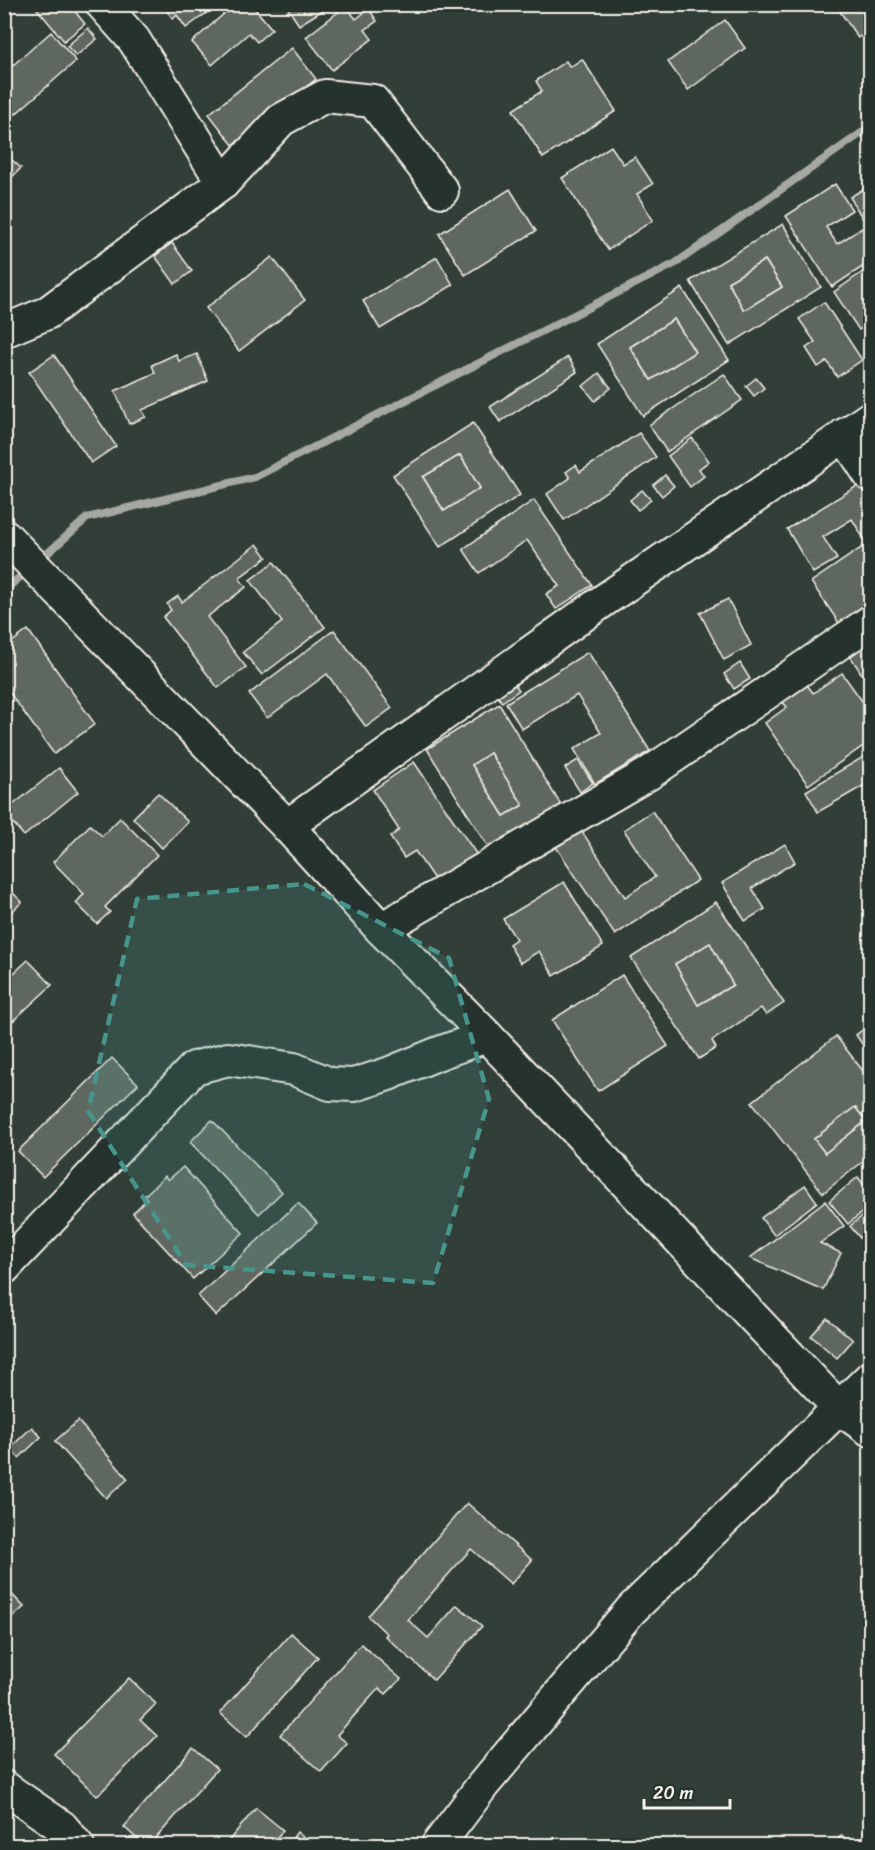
<svg xmlns="http://www.w3.org/2000/svg" width="875" height="1850" viewBox="0 0 875 1850" font-family="Sriracha,sans-serif">
	<rect width="100%" height="100%" fill="#323e38"/>
	<filter id="ink" filterUnits="userSpaceOnUse"><feTurbulence type="fractalNoise" baseFrequency=".0167" numOctaves="2"/><feDisplacementMap in="SourceGraphic" scale="12" xChannelSelector="R" yChannelSelector="G"/><feConvolveMatrix kernelMatrix="1 2 1 2 8 2 1 2 1" color-interpolation-filters="sRGB"/></filter>
	<g filter="url(#ink)">
		<g fill="none" stroke-linecap="round" stroke-linejoin="round">
			<g stroke="#a6a9a1" stroke-width="8">
				<polyline points="39,561 87,518 255,477 676,263 870,127"/>
				<polyline points="4,591 29,569"/>
			</g>
		</g>
		<g fill="#5f6861" stroke="#f4f1e8" stroke-width="1.5" fill-rule="evenodd">
			<polygon points="33,4 69,4 85,24 64,41"/>
			<polygon points="162,4 219,4 186,28 177,15 173,19"/>
			<polygon points="235,4 251,4 272,29 257,42 249,33 212,65 192,42"/>
			<polygon points="285,4 319,4 323,10 299,25"/>
			<polygon points="835,4 870,4 870,29 858,38"/>
			<polygon points="346,6 356,19 369,9 377,21 365,30 372,39 332,70 306,37"/>
			<polygon points="725,20 745,48 688,90 668,62"/>
			<polygon points="88,28 97,39 76,56 67,46"/>
			<polygon points="51,32 76,61 11,118 4,111 4,73"/>
			<polygon points="292,48 316,79 233,145 209,114"/>
			<polygon points="582,59 616,111 543,158 513,110 542,91 536,81 566,61 570,67"/>
			<polygon points="611,146 623,164 635,157 653,184 637,194 653,220 608,250 562,178"/>
			<polygon points="4,153 21,168 4,185"/>
			<polygon points="835,184 852,210 826,227 837,244 862,228 870,241 870,262 832,287 786,216"/>
			<polygon points="870,185 870,231 850,197"/>
			<polygon points="510,189 536,231 465,275 439,234"/>
			<path d="M783,224L821,287L729,345L690,281ZM765,260L782,287L744,310L728,282Z"/>
			<polygon points="172,243 192,271 175,284 155,256"/>
			<polygon points="272,257 305,300 239,351 206,308"/>
			<polygon points="437,257 453,285 380,329 363,301"/>
			<polygon points="765,260 782,287 744,310 728,282"/>
			<polygon points="864,271 870,281 870,322 859,330 834,292"/>
			<path d="M682,288L729,360L643,416L597,344ZM674,319L695,352L651,380L630,347Z"/>
			<polygon points="824,302 862,360 837,377 827,361 818,367 806,348 815,342 799,319"/>
			<polygon points="674,319 695,352 651,380 630,347"/>
			<polygon points="176,354 179,361 197,354 208,381 142,410 146,417 129,424 115,391 155,373 152,365"/>
			<polygon points="54,355 116,446 91,463 29,372"/>
			<polygon points="568,357 577,372 500,422 490,407"/>
			<polygon points="599,373 611,388 595,401 583,386"/>
			<polygon points="724,374 742,400 667,452 649,425"/>
			<polygon points="756,378 764,388 754,396 746,386"/>
			<path d="M473,423L520,495L440,547L393,475ZM460,455L480,488L444,511L423,477Z"/>
			<polygon points="639,433 656,457 564,520 547,494 570,478 566,472 576,465 580,472"/>
			<polygon points="692,438 709,461 699,469 704,476 690,487 668,456"/>
			<polygon points="460,455 480,488 444,511 423,477"/>
			<polygon points="665,475 674,486 662,496 653,485"/>
			<polygon points="862,483 870,497 870,535 864,539 852,519 823,537 837,559 813,573 787,529"/>
			<polygon points="642,490 651,500 638,510 630,500"/>
			<polygon points="534,500 592,585 556,609 546,594 559,586 527,540 479,573 463,549"/>
			<polygon points="870,542 870,609 867,603 839,623 811,582"/>
			<polygon points="257,544 267,557 239,578 246,587 207,617 246,667 218,688 163,617 171,610 167,604 178,596 182,602"/>
			<polygon points="274,562 325,627 262,675 243,652 282,622 250,580"/>
			<polygon points="728,599 751,645 724,660 700,613"/>
			<polygon points="28,630 95,724 54,754 4,685 4,648"/>
			<polygon points="334,630 392,708 366,727 327,674 267,718 249,694"/>
			<polygon points="870,635 870,687 847,651"/>
			<polygon points="588,652 650,751 595,784 574,749 601,733 577,695 522,729 506,703"/>
			<polygon points="740,663 750,679 734,689 724,674"/>
			<polygon points="842,673 870,712 870,741 808,785 765,723 787,707 780,699 805,682 813,693"/>
			<polygon points="512,680 519,690 502,702 495,693"/>
			<path d="M499,704L561,805L490,850L427,749ZM490,753L523,805L504,816L472,765Z"/>
			<polygon points="490,753 523,805 504,816 472,765"/>
			<polygon points="870,753 870,782 818,812 806,791"/>
			<polygon points="578,760 593,783 580,792 565,768"/>
			<polygon points="414,762 479,858 438,885 415,851 404,858 390,837 399,830 373,790"/>
			<polygon points="59,768 78,792 24,836 4,812"/>
			<polygon points="158,793 188,822 162,848 133,818"/>
			<polygon points="652,811 698,880 615,935 554,844 579,827 625,897 655,877 624,830"/>
			<polygon points="120,818 157,855 105,907 110,912 97,924 76,903 84,894 53,862 90,825 102,836"/>
			<polygon points="785,844 795,862 752,888 765,909 745,921 722,883"/>
			<polygon points="564,882 603,946 554,976 539,951 520,963 509,944 516,939 503,919"/>
			<polygon points="4,884 22,902 4,919"/>
			<path d="M716,902L784,1003L766,1015L761,1008L712,1041L716,1048L699,1059L631,958ZM710,943L733,985L698,1005L675,964Z"/>
			<polygon points="710,943 733,985 698,1005 675,964"/>
			<polygon points="28,960 52,985 4,1029 4,982"/>
			<polygon points="622,975 668,1046 598,1091 552,1020"/>
			<polygon points="870,1024 870,1056 856,1035"/>
			<path d="M836,1036L870,1080V1156L823,1193L752,1102ZM855,1107L866,1121L825,1153L814,1139Z"/>
			<polygon points="112,1058 138,1084 43,1177 18,1151"/>
			<polygon points="855,1107 866,1121 825,1153 814,1139"/>
			<polygon points="212,1120 282,1192 259,1214 190,1142"/>
			<polygon points="183,1167 243,1233 193,1279 133,1213 147,1199 144,1196 165,1176 168,1180"/>
			<polygon points="858,1177 870,1193 870,1206 848,1224 829,1201"/>
			<polygon points="805,1185 817,1202 774,1235 761,1218"/>
			<polygon points="825,1201 844,1226 820,1243 841,1253 823,1290 750,1258"/>
			<polygon points="298,1203 317,1223 216,1316 198,1296"/>
			<polygon points="866,1213 870,1219 870,1250 850,1226"/>
			<polygon points="827,1318 853,1340 837,1358 811,1336"/>
			<polygon points="78,1421 128,1479 106,1498 55,1441"/>
			<polygon points="32,1427 41,1437 19,1458 10,1448"/>
			<polygon points="467,1503 532,1560 511,1584 471,1549 408,1620 428,1638 457,1605 482,1626 434,1680 385,1636 387,1634 368,1616"/>
			<polygon points="4,1586 24,1607 4,1625"/>
			<polygon points="291,1633 318,1657 247,1737 220,1713"/>
			<polygon points="361,1644 401,1679 386,1694 379,1688 337,1735 347,1743 321,1772 280,1735"/>
			<polygon points="129,1678 156,1704 140,1720 157,1736 97,1796 54,1754"/>
			<polygon points="193,1748 217,1769 149,1846 145,1846 124,1827"/>
			<polygon points="256,1808 283,1830 270,1846 224,1846"/>
			<polygon points="297,1832 315,1846 287,1846"/>
			<polygon points="842,1835 851,1846 830,1846"/>
		</g>
		<g fill="none" stroke-linecap="round" stroke-linejoin="round">
			<g stroke="#f4f1e8" stroke-width="36">
				<g id="street">
					<polyline points="102,4 134,40 223,183"/>
					<polyline points="4,331 47,313 223,183 281,120 325,96 373,101 442,191"/>
					<polyline points="844,435 870,475"/>
					<polyline points="4,535 287,826 381,929 487,1036 840,1409 870,1430"/>
					<polyline points="287,826 603,601 870,418"/>
					<polyline points="381,929 648,774 870,622"/>
					<polyline points="4,1268 194,1068 228,1059 294,1069 330,1084 354,1085 388,1074 439,1053 487,1036"/>
					<polyline points="4,1787 62,1827 78,1846"/>
					<polyline points="437,1846 483,1785 631,1610 870,1378"/>
				</g>
			</g>
			<use href="#street" stroke="#26332d" stroke-width="32"/>
		</g>
	</g>
	<path fill="#48958c" fill-opacity="0.2" stroke="#48958c" stroke-width="4.5" stroke-dasharray="12 8" stroke-linejoin="round" d="M304,884L449,958L489,1099L433,1283L186,1265L88,1111L137,899Z"/>
	<rect width="875" height="1850" fill="none" stroke="#26332d" stroke-width="24"/>
	<rect x="12" y="12" width="851" height="1826" fill="none" stroke="#f4f1e8" stroke-width="2" filter="url(#ink)"/>
	<path d="M644 1799v9h86v-9" fill="none" stroke="#f4f1e8" stroke-width="3"/>
	<text x="653" y="1799" font-size="18" fill="#f4f1e8" stroke="#26332d" stroke-width="4.5" paint-order="stroke">20 m</text>
</svg>
